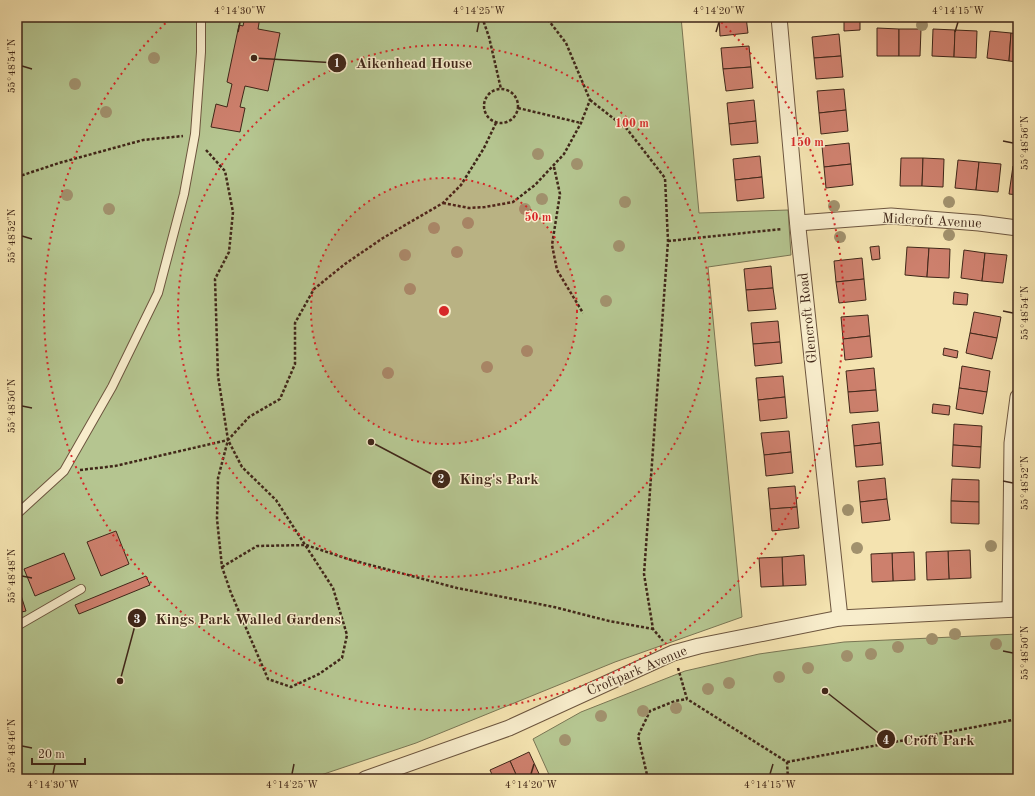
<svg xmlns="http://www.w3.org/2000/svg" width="1035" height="796" viewBox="0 0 1035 796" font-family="'Old Standard TT',serif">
	<rect width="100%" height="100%" fill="#f4e3b0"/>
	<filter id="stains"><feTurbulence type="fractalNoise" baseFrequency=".005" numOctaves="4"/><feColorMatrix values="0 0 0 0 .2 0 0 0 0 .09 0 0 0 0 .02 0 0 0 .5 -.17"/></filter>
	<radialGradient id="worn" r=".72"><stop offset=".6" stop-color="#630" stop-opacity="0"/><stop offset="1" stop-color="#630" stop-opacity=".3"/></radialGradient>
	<g fill="#b5c590" stroke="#7a7654">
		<polygon points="17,17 681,17 699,213 788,210 791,255 708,267 742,617 615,662 416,743 309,779 17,779"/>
		<polygon points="1018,634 1018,779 551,779 533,739 581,712 685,671 759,654 844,642"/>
	</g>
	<g fill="#cd806d" stroke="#402719">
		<polygon points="245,17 260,17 258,29 280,33 268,91 245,86 240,107 245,108 240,132 211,127 216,104 227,107 232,84 227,82 239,25 243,26"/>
		<polygon points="719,17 746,17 748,33 720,36"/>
		<polygon points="844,17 860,17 860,30 844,31"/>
		<polygon points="877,28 899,29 899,56 877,56"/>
		<polygon points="899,29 921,29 920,56 899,56"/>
		<polygon points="933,29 955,30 954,57 932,56"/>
		<polygon points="955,30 977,31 976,58 954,57"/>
		<polygon points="990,31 1011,33 1009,61 987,58"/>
		<polygon points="1011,33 1018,34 1018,62 1009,61"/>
		<polygon points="839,34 841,56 814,58 812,37"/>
		<polygon points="749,46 751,67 723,69 721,48"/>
		<polygon points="841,56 843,77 816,79 814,58"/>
		<polygon points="751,67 753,88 726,91 723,69"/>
		<polygon points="844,89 846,110 819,113 817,91"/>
		<polygon points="754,100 756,121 729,124 727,103"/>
		<polygon points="846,110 848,131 821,134 819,113"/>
		<polygon points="756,121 758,143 731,145 729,124"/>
		<polygon points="849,143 851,164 824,167 822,146"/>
		<polygon points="760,156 762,177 735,180 733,159"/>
		<polygon points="901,158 923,158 922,186 900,186"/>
		<polygon points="923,158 944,159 943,187 922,186"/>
		<polygon points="958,160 979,162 976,190 955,188"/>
		<polygon points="979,162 1001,164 998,192 976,190"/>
		<polygon points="851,164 853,185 826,188 824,167"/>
		<polygon points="1013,166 1018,167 1018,195 1009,194"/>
		<polygon points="762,177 764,198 737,201 735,180"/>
		<polygon points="879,246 880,259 872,260 870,247"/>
		<polygon points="907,247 929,248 927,277 905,275"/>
		<polygon points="929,248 950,249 949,278 927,277"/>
		<polygon points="964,250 985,253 982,281 961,278"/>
		<polygon points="985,253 1007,255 1003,283 982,281"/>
		<polygon points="862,258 864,279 836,282 834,261"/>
		<polygon points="771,266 773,288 746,290 744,269"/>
		<polygon points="864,279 866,300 839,303 836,282"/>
		<polygon points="773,288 776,309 748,311 746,290"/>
		<polygon points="954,292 968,294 967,305 953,304"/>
		<polygon points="974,312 1001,317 997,338 970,333"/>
		<polygon points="868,315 870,336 843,339 841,317"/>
		<polygon points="778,321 780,342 753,344 751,323"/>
		<polygon points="970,333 997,338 992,359 966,353"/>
		<polygon points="870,336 872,357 845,360 843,339"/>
		<polygon points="780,342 782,363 755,366 753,344"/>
		<polygon points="944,348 958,351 957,358 943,355"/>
		<polygon points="962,366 990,371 987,392 959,388"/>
		<polygon points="874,368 876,390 848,392 846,371"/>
		<polygon points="783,376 785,397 758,400 756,378"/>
		<polygon points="959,388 987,392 983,414 956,409"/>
		<polygon points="876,390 878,411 850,413 848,392"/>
		<polygon points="785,397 787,418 760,421 758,400"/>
		<polygon points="933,404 950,406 949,415 932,413"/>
		<polygon points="879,422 881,443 854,446 852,425"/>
		<polygon points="954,424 982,426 981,447 953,445"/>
		<polygon points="789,431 791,452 764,455 761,433"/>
		<polygon points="881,443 883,465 856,467 854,446"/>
		<polygon points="953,445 981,447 980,468 952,466"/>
		<polygon points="791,452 793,473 766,476 764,455"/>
		<polygon points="885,478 887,499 860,502 858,481"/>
		<polygon points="952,479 979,480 979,502 951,501"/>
		<polygon points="795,486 797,507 770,509 768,488"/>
		<polygon points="887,499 890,520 862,523 860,502"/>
		<polygon points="951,501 979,502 979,524 951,523"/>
		<polygon points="797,507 799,528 772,531 770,509"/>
		<polygon points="116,531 129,564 101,576 87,542"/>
		<polygon points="970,550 971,578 949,579 948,551"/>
		<polygon points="948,551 949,579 927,580 926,552"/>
		<polygon points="914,552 915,580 893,581 892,553"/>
		<polygon points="64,553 75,579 35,596 24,569"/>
		<polygon points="892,553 893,581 872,582 871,554"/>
		<polygon points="804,555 806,585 783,586 782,557"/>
		<polygon points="782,557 783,586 761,587 759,558"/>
		<polygon points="146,576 150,585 79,614 75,605"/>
		<polygon points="17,583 26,611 17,613"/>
		<polygon points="529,752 541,778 538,779 518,779 510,761"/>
		<polygon points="510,761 518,779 494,779 490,770"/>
	</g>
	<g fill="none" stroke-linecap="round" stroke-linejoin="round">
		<g stroke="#6d563f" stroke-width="10">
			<g id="lane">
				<polyline points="17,514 64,471 112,387 158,293 184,194 195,134 201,52 201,17"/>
				<polyline points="17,626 81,589"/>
			</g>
		</g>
		<g stroke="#6d563f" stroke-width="17">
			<g id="street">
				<polyline points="779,17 798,228 840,618"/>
				<polyline points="798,223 891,216 979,223 1018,228"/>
				<polyline points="1010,609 1012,443 1018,397"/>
				<polyline points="365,779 509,728 673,653 699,646 840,618 1018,609"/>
			</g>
		</g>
		<g stroke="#402719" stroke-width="2.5" stroke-dasharray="3 2" stroke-linecap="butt">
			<polyline points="482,17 489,37 501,89"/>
			<circle cx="501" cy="106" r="17"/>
			<polyline points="590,100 627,129 665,178 668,241 644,574 653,629 663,641"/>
			<polyline points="518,108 581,123"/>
			<polyline points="206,150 225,171 233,212 229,252 215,279 218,376 228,440 242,467 276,500 333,588 347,635 342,658 319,674 291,687 268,679 231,593 222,567 217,519 218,478 228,440 249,417 280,399 295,364 295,323 314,289 345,264 383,238 443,203 461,185 484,148 496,123"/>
			<polyline points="554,167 560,194 552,245 557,270 583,313"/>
			<polyline points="17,177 59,163 143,140 183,136"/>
			<polyline points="443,203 469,208 485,207 513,202 535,185 564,154 581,123 590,100 566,43 546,17"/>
			<polyline points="668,241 782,229"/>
			<polyline points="80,470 115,466 228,440"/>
			<polyline points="222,567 257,546 306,545 348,559 457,588 554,607 609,621 653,629"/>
			<polyline points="678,668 687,699 787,762 788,779"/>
			<polyline points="787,762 1018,719"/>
			<polyline points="648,779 638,736 650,711 675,701 687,699"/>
		</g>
		<use href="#lane" stroke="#f8edcc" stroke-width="8"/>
		<use href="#street" stroke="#f8edcc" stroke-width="15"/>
	</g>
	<g fill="#a1916d">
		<circle cx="922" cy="25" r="6"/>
		<circle cx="154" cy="58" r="6"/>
		<circle cx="75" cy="84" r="6"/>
		<circle cx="106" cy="112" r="6"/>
		<circle cx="538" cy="154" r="6"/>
		<circle cx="577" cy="164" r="6"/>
		<circle cx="67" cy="195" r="6"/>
		<circle cx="542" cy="199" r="6"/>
		<circle cx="625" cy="202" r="6"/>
		<circle cx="949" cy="202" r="6"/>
		<circle cx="834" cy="206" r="6"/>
		<circle cx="109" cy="209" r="6"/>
		<circle cx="525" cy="209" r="6"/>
		<circle cx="468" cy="223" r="6"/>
		<circle cx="434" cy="228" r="6"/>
		<circle cx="949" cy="235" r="6"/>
		<circle cx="840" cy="237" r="6"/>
		<circle cx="619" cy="246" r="6"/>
		<circle cx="457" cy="252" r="6"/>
		<circle cx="405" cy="255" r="6"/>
		<circle cx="410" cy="289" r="6"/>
		<circle cx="606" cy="301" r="6"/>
		<circle cx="527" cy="351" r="6"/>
		<circle cx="487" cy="367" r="6"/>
		<circle cx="388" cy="373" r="6"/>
		<circle cx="848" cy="510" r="6"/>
		<circle cx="991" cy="546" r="6"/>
		<circle cx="857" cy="548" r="6"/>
		<circle cx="955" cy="634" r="6"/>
		<circle cx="932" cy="639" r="6"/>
		<circle cx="996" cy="644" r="6"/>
		<circle cx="898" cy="647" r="6"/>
		<circle cx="871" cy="654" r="6"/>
		<circle cx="847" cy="656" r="6"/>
		<circle cx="808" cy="668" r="6"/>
		<circle cx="779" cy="677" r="6"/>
		<circle cx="729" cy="683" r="6"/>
		<circle cx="708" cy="689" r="6"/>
		<circle cx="676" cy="708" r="6"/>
		<circle cx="643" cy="711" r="6"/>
		<circle cx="601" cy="716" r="6"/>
		<circle cx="565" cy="740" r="6"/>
	</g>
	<path fill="none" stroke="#402719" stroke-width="1.5" d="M238,32L240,22M477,32L479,22M716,32L719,22M955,32L958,22M22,66L32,69M1003,141L1013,143M22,236L32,239M1003,311L1013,313M22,406L32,408M1003,481L1013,483M22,576L32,578M1003,651L1013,653M22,746L32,748M53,774L55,764M292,774L294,764M531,774L534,764M770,774L773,764"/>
	<circle cx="444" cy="311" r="133" fill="#d62828" fill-opacity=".12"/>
	<g fill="none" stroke="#d62828" stroke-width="2" stroke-dasharray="2 4">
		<circle cx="444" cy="311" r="133"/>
		<circle cx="444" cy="311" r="266"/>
		<path d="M717 18A400 400 0 1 1 171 18"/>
	</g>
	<g text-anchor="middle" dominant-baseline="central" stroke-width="3" stroke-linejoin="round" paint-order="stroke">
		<g font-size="14" fill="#402719" stroke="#f8edcc">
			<text transform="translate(932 221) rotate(3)">Midcroft Avenue</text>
			<text transform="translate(808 318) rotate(-96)">Glencroft Road</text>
			<text transform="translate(637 671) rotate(-23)">Croftpark Avenue</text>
		</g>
	</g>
	<circle cx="444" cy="311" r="6" fill="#d62828" stroke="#f8edcc" stroke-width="2"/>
	<g font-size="12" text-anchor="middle" font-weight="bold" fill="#d62828" stroke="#f8edcc" stroke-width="3" stroke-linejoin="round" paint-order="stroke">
		<text x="632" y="127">100 m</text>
		<text x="807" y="146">150 m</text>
		<text x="538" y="221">50 m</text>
	</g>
	<path fill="none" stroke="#402719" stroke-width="1.5" d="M254 58L337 63M371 442L441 479M120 681L137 618M825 691L886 739"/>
	<g fill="#402719" stroke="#f8edcc" stroke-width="1.5">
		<circle cx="254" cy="58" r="4"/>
		<circle cx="371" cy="442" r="4"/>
		<circle cx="120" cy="681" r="4"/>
		<circle cx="825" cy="691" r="4"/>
		<circle cx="337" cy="63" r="10"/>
		<circle cx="441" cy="479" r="10"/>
		<circle cx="137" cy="618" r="10"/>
		<circle cx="886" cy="739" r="10"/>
	</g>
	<g font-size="12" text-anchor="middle" font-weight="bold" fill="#fff">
		<text x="337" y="67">1</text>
		<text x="441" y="483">2</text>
		<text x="137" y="623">3</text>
		<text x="886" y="744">4</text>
	</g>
	<g font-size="15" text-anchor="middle" font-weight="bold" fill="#402719" stroke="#f8edcc" stroke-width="3" stroke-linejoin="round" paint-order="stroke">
		<text x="414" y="68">Aikenhead House</text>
		<text x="499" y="484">King's Park</text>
		<text x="248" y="624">Kings Park Walled Gardens</text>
		<text x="939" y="745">Croft Park</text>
	</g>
	<rect width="1035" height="796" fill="none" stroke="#f4e3b0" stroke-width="44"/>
	<path d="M32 758v6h53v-6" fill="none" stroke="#402719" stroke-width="2"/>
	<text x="38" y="758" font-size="12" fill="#402719" stroke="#f8edcc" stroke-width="3" paint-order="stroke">20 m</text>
	<rect x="22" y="22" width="991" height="752" fill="none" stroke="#402719" stroke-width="1.5"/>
	<g font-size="10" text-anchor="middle" fill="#402719">
		<text x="240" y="14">4°14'30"W</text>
		<text x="479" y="14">4°14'25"W</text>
		<text x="719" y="14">4°14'20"W</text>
		<text x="958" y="14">4°14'15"W</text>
		<text transform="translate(11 66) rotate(-90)" y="4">55°48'54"N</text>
		<text transform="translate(1024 143) rotate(-90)" y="4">55°48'56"N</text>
		<text transform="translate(11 236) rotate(-90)" y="4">55°48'52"N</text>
		<text transform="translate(1024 313) rotate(-90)" y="4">55°48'54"N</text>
		<text transform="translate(11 406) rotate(-90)" y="4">55°48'50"N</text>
		<text transform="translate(1024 483) rotate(-90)" y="4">55°48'52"N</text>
		<text transform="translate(11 576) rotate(-90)" y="4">55°48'48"N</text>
		<text transform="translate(1024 653) rotate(-90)" y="4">55°48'50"N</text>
		<text transform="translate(11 746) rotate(-90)" y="4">55°48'46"N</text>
		<text x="53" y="788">4°14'30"W</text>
		<text x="292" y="788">4°14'25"W</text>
		<text x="531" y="788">4°14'20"W</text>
		<text x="770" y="788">4°14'15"W</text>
	</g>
	<rect width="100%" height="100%" filter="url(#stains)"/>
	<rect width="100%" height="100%" fill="url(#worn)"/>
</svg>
